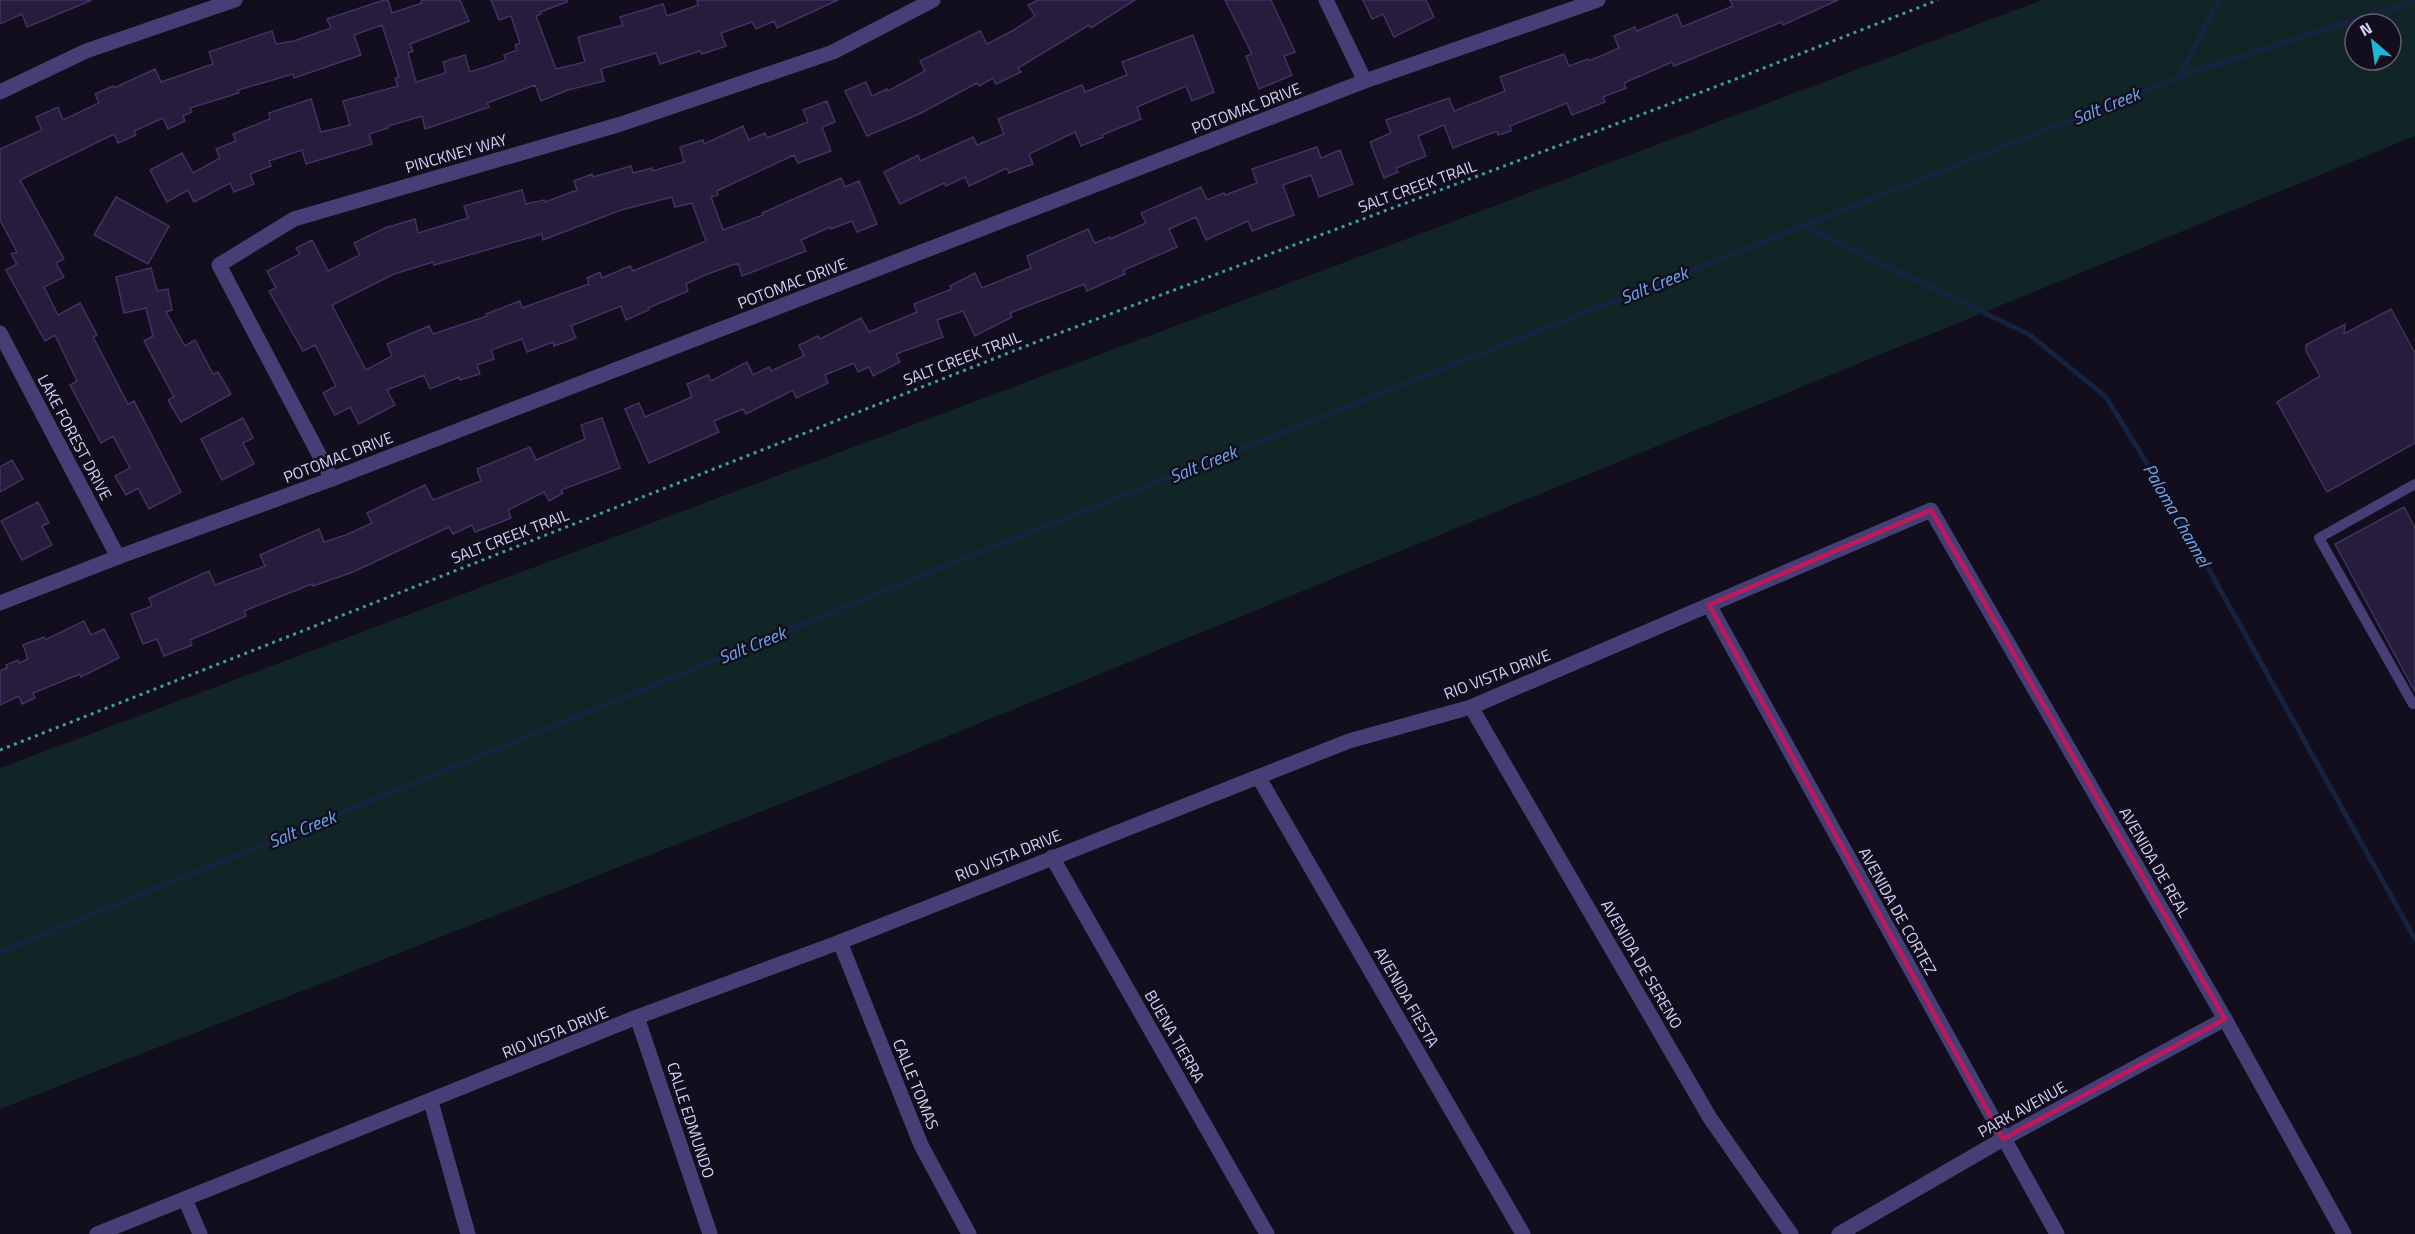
<svg xmlns="http://www.w3.org/2000/svg" width="2415" height="1234" viewBox="0 0 2415 1234" font-family="'Titillium Web',sans-serif">
	<rect width="100%" height="100%" fill="#120e1d"/>
	<path fill="#122526" fill-rule="evenodd" d="M2042,0H2415V136L816,790L0,1109V768ZM2355,24H2391V60H2355Z"/>
	<g fill="none" stroke-linecap="round" stroke-linejoin="round">
		<g stroke="#152240" stroke-width="5">
			<polyline points="2179,77 2219,0"/>
			<polyline points="1804,226 2030,335 2106,397 2178,514 2415,939"/>
			<polyline points="0,952 948,565 2179,77 2344,23 2415,2"/>
		</g>
	</g>
	<g fill="#251d3b" stroke="#403264" stroke-width="1.5" fill-rule="evenodd">
		<polygon points="0,0 92,0 27,27 22,14 0,24"/>
		<polygon points="384,0 388,0 392,13 422,3 421,0 460,0 469,21 410,44 413,51 408,53 416,82 446,73 443,62 465,55 470,72 506,60 504,55 517,50 515,45 520,43 511,16 499,20 491,0 567,0 567,2 540,12 541,14 536,16 556,69 585,62 578,37 623,25 620,17 663,4 667,16 698,5 697,0 838,0 777,28 774,21 756,29 752,22 721,33 726,46 702,54 700,51 660,64 656,53 601,69 604,81 568,90 541,101 535,85 487,103 489,107 425,129 422,116 388,126 388,128 369,134 372,144 306,164 302,150 269,161 271,166 250,174 254,184 234,192 230,183 194,202 188,190 167,202 150,170 182,153 193,173 220,158 216,149 236,141 233,134 270,119 269,113 311,99 321,132 350,125 343,101 398,86 395,78 399,77 382,25 354,35 361,55 294,78 293,74 238,90 239,93 190,108 192,112 183,116 185,121 168,129 163,118 134,131 136,135 118,143 114,134 20,180 64,259 56,263 64,277 44,287 58,315 80,303 97,335 93,337 128,404 134,401 181,492 149,509 138,488 126,495 115,476 130,468 113,436 101,443 70,385 77,381 55,335 45,341 6,270 17,264 11,254 17,252 0,220 0,149 42,130 36,117 58,107 63,120 99,103 95,94 113,86 114,88 155,69 161,82 213,64 209,52 272,31 276,44 294,41 331,28 327,19"/>
		<polygon points="1038,0 1135,0 1091,28 1089,25 1018,68 1021,72 996,84 993,78 979,86 977,83 919,114 867,136 845,91 866,82 872,96 887,89 888,91 925,71 920,61 980,31 987,44 1014,30 1035,16 1028,5"/>
		<polygon points="1225,0 1271,0 1295,52 1284,56 1292,75 1259,89 1246,56 1252,54"/>
		<polygon points="1363,0 1426,0 1434,17 1394,37 1383,14 1372,19"/>
		<polygon points="1730,0 1838,0 1783,25 1782,22 1674,66 1672,62 1624,83 1626,88 1603,97 1605,102 1572,115 1567,103 1510,126 1511,131 1498,135 1497,131 1453,148 1444,125 1418,136 1426,156 1396,168 1398,172 1384,178 1370,142 1391,133 1386,120 1449,98 1454,111 1505,91 1500,77 1564,54 1569,66 1588,59 1589,61 1619,48 1614,36 1635,27 1637,31 1677,14 1682,27 1733,6"/>
		<polygon points="1193,35 1214,92 1192,101 1186,86 1137,107 1141,119 1102,135 1103,137 1081,146 1075,132 1029,154 1033,164 1009,173 1007,168 969,186 965,177 946,186 944,183 900,204 884,172 918,155 920,161 973,137 977,145 1004,134 998,119 1082,85 1085,92 1127,75 1122,62"/>
		<path d="M827,101L835,122L822,127L831,151L798,163L794,155L717,191L718,195L711,197L723,230L763,215L762,213L841,178L845,187L859,181L877,224L857,232L852,221L831,229L830,227L801,240L806,251L742,276L738,263L705,275L686,284L688,291L648,308L649,310L626,320L621,306L571,326L576,338L554,346L553,342L527,352L522,339L491,350L494,359L477,365L480,374L460,380L459,377L430,389L424,375L387,390L395,405L359,424L350,407L335,415L323,393L336,386L315,345L303,351L269,291L276,288L267,271L300,254L296,248L312,240L328,271L360,255L354,243L385,228L415,219L418,233L468,218L464,206L522,190L526,204L544,200L545,202L577,190L574,181L592,174L593,177L631,166L633,173L652,168V171L684,162L680,147L703,140L704,144L743,126L749,140L765,133L767,138L808,122L803,110ZM672,197L675,207L692,203L706,241L633,271L630,266L602,278L600,272L587,278L589,284L522,308L520,301L486,314L487,316L433,334L429,326L387,344L392,356L366,370L332,305L394,274L433,262L434,265L542,234L543,240L621,210Z"/>
		<polygon points="1317,147 1321,158 1340,150 1353,184 1319,197 1311,175 1283,185 1294,215 1252,231 1248,221 1206,240 1196,217 1169,229 1177,247 1124,270 1125,274 1087,291 1084,284 1010,313 1012,317 975,336 963,311 937,320 943,337 896,354 900,362 873,376 869,367 858,372 854,363 825,375 828,383 796,398 793,390 746,414 743,409 714,421 719,432 649,463 625,409 639,403 645,417 692,397 687,384 708,375 711,381 747,362 753,375 769,367 771,371 804,356 799,345 818,336 820,339 861,318 869,332 917,312 914,304 952,289 950,286 975,273 982,288 1031,268 1027,256 1088,229 1095,243 1110,237 1110,239 1146,223 1141,213 1201,187 1207,200 1224,193 1225,195 1257,183 1252,169"/>
		<polygon points="116,197 169,226 148,264 94,235"/>
		<polygon points="151,268 157,291 168,289 172,310 166,312 185,346 195,340 213,374 218,372 231,394 181,422 168,400 174,397 144,341 153,336 146,308 124,313 116,277"/>
		<polygon points="2391,309 2415,353 2415,443 2327,492 2277,402 2320,376 2306,351 2306,345 2345,324 2344,334"/>
		<polygon points="243,418 253,438 243,443 254,464 222,480 201,439"/>
		<polygon points="602,418 620,468 561,490 563,493 549,501 544,492 508,510 511,518 475,532 472,525 453,534 449,527 353,572 313,586 312,584 244,611 246,616 190,640 192,645 164,656 157,639 143,644 131,614 152,606 149,598 209,571 215,585 265,566 260,555 319,529 324,542 346,535 372,523 367,513 425,485 433,500 446,495 481,481 477,469 530,447 536,460 585,439 581,425"/>
		<polygon points="12,460 23,479 0,492 0,467"/>
		<polygon points="38,502 49,523 42,526 52,545 22,560 1,521"/>
		<polygon points="2404,507 2415,528 2415,692 2335,544"/>
		<polygon points="84,621 91,635 104,629 119,658 81,677 80,674 33,693 35,698 22,704 19,696 0,705 0,671 7,668 6,665 18,660 19,663 28,659 23,645 44,637 45,640"/>
	</g>
	<g fill="none" stroke-linecap="round" stroke-linejoin="round">
		<polyline stroke="#3d9fa0" stroke-width="3" stroke-dasharray="3 4.5" stroke-linecap="butt" points="0,750 1049,337 1728,82 1938,0"/>
		<polyline stroke="#463f75" stroke-width="10" points="2415,484 2319,538 2413,704 2415,703"/>
		<g stroke="#463f75" stroke-width="15">
			<polyline points="1326,0 1365,81"/>
			<polyline points="0,92 86,51 235,0"/>
			<polyline points="0,333 118,557"/>
			<polyline points="332,479 219,265 294,219 621,124 833,52 933,0"/>
			<polyline points="0,603 118,557 332,479 1365,81 1598,0"/>
			<polyline points="1709,605 2057,1234"/>
			<polyline points="1471,707 1710,1118 1791,1234"/>
			<polyline points="1259,778 1523,1234"/>
			<polyline points="1052,857 1267,1234"/>
			<polyline points="840,942 921,1145 969,1234"/>
			<polyline points="637,1017 710,1234"/>
			<polyline points="431,1102 468,1234"/>
			<polyline points="185,1199 200,1234"/>
			<polyline points="97,1234 637,1017 840,942 1349,741 1471,707 1931,510 2225,1019 2344,1234"/>
			<polyline points="1839,1234 2003,1139 2225,1019"/>
		</g>
	</g>
	<path fill="none" stroke="#c2185b" stroke-width="4.5" stroke-linejoin="round" d="M1931,510L2225,1019L2003,1139L1709,605Z"/>
	<g text-anchor="middle" dominant-baseline="central" stroke-width="5" stroke-linejoin="round" paint-order="stroke">
		<g font-size="16" fill="#d8d0f9" stroke="#120e1d">
			<text transform="translate(1246 108) rotate(-21)">POTOMAC DRIVE</text>
			<text transform="translate(456 153) rotate(-16)">PINCKNEY WAY</text>
			<text transform="translate(1417 186) rotate(-20)">SALT CREEK TRAIL</text>
			<text transform="translate(792 283) rotate(-21)">POTOMAC DRIVE</text>
			<text transform="translate(962 358) rotate(-21)">SALT CREEK TRAIL</text>
			<text transform="translate(75 437) rotate(62)">LAKE FOREST DRIVE</text>
			<text transform="translate(338 457) rotate(-21)">POTOMAC DRIVE</text>
			<text transform="translate(510 536) rotate(-21)">SALT CREEK TRAIL</text>
			<text transform="translate(1497 674) rotate(-21)">RIO VISTA DRIVE</text>
			<text transform="translate(1008 855) rotate(-22)">RIO VISTA DRIVE</text>
			<text transform="translate(2155 862) rotate(60)">AVENIDA DE REAL</text>
			<text transform="translate(1898 911) rotate(61)">AVENIDA DE CORTEZ</text>
			<text transform="translate(1642 964) rotate(60)">AVENIDA DE SERENO</text>
			<text transform="translate(1407 997) rotate(60)">AVENIDA FIESTA</text>
			<text transform="translate(555 1032) rotate(-22)">RIO VISTA DRIVE</text>
			<text transform="translate(1175 1036) rotate(60)">BUENA TIERRA</text>
			<text transform="translate(916 1084) rotate(68)">CALLE TOMAS</text>
			<text transform="translate(2022 1109) rotate(-29)">PARK AVENUE</text>
			<text transform="translate(691 1120) rotate(72)">CALLE EDMUNDO</text>
		</g>
		<g font-size="18" font-style="italic" fill="#6ca6eb" stroke="#120e1d">
			<text transform="translate(2106 106) rotate(-22)">Salt Creek</text>
			<text transform="translate(1654 285) rotate(-22)">Salt Creek</text>
			<text transform="translate(1203 464) rotate(-22)">Salt Creek</text>
			<text transform="translate(2177 515) rotate(60)">Paloma Channel</text>
			<text transform="translate(752 645) rotate(-22)">Salt Creek</text>
			<text transform="translate(302 829) rotate(-22)">Salt Creek</text>
		</g>
	</g>
	<g transform="translate(2373 42) rotate(331)"><circle r="28" fill="#120e1d" stroke="#615c75" stroke-width="1.5"/>
	<path d="M0-4.5L10 22L0 15L-10 22Z" fill="#1db6d8"/>
	<text y="-9" font-size="16" font-weight="bold" text-anchor="middle" fill="#d8d0f9">N</text>
	</g>
</svg>
